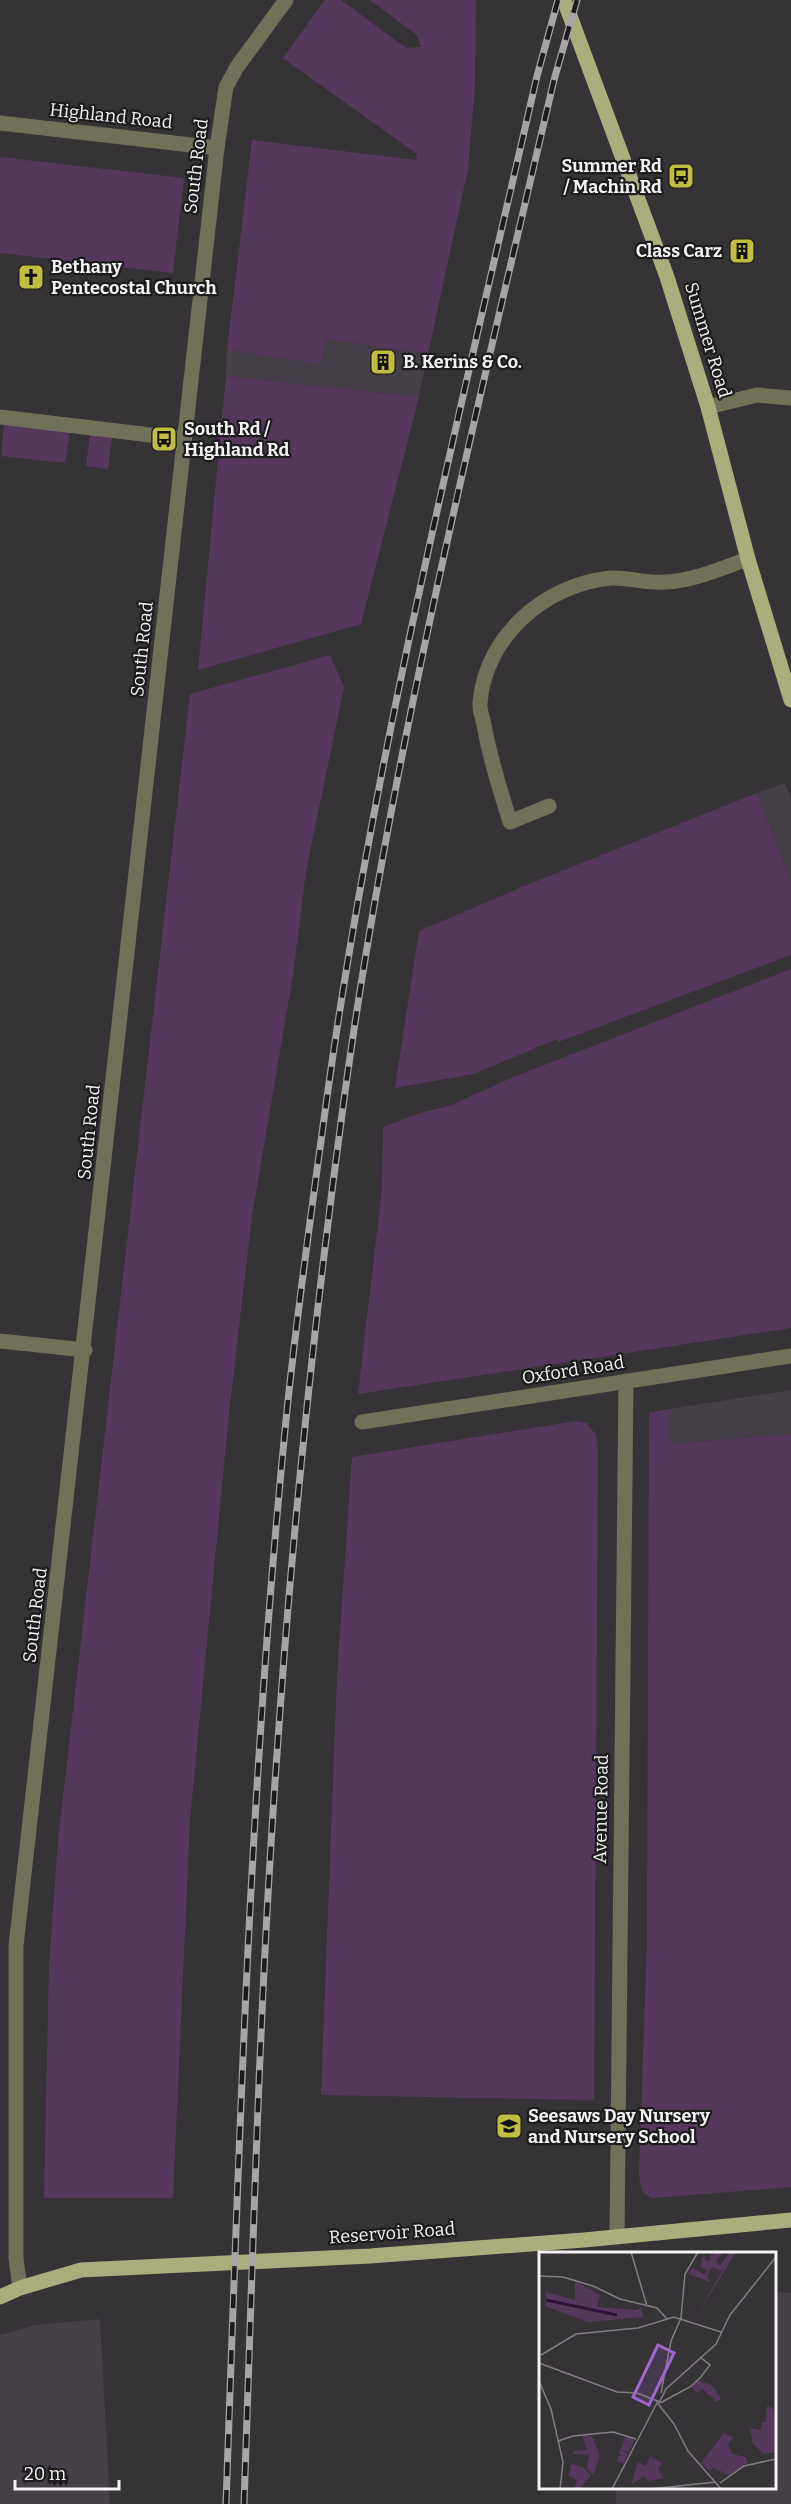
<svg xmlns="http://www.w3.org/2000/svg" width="791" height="2504" viewBox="0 0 791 2504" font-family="Bitter,serif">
	<rect width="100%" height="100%" fill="#363337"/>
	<g fill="#453f47">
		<polygon points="324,339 428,354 419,397 226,376 227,350 321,363"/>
		<polygon points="785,783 791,800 791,881 757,793"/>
		<polygon points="791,1390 791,1434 669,1444 669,1409"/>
		<polygon points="775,2292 791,2293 791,2504 616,2504 616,2488 774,2488"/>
		<polygon points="100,2319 110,2504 0,2504 0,2335 35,2325"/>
	</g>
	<g fill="#55395c">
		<polygon points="325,0 341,0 406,48 421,47 417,35 370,0 476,0 475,86 468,169 428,354 325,339 321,364 227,350 252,140 416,160 417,154 283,58"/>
		<polygon points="0,157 184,178 173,273 0,253"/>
		<polygon points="226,376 419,397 361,624 198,670"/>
		<polygon points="4,424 70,432 65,463 1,456"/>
		<polygon points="90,434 112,438 108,469 86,466"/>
		<polygon points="330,655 344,687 306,871 293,975 252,1216 229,1413 190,1820 173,2198 44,2198 49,1965 58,1841 190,694"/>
		<polygon points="757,793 791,881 791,955 558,1042 557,1039 473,1074 395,1088 419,931 522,887"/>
		<polygon points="791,969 791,1328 358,1394 382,1189 383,1127 423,1112 449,1106 511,1078"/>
		<path d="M669,1409L670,1444L791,1434V2187L652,2198C640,2193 640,2184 639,2172L647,1942L649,1413Z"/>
		<polygon points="576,1421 587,1423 596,1435 598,1449 594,2100 321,2095 337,1676 352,1457"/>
	</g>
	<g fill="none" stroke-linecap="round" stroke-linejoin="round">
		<g stroke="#71715a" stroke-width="15">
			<polyline points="0,123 217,148"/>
			<polyline points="708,407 757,395 791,398"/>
			<polyline points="0,417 184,439"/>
			<path d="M549,806L510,822C500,790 490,758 484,725C483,718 479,710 480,703C485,636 546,584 611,578C629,577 647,584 665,582C694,581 721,568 748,559"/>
			<polyline points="0,1341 85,1350"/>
			<polyline points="362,1422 791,1356"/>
			<polyline points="617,2237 626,1381"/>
			<polyline points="20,2288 16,2258 16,1946 217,148 226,87 237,67 286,0"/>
		</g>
		<g stroke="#acad7d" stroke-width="15">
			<polyline points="564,0 667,277 708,407 748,559 791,700"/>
			<polyline points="0,2297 20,2288 81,2270 370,2256 584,2240 791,2220"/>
		</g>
		<g stroke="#a6a4a6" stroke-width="7">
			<g id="rail">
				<path d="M226,2504C239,2143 250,1780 286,1420C297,1310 313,1200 328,1090C376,748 460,412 537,76L558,0"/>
				<path d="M244,2504C253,2254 259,2003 277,1754C292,1532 315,1312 345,1092C392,750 476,415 554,80L577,0"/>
			</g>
		</g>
		<use href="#rail" stroke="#1d1c1d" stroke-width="4.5" stroke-dasharray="14" stroke-linecap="butt"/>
	</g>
	<defs>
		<g id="bus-square" transform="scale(1.35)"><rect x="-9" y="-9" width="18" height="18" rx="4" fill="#bfbe41" stroke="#1d1c1d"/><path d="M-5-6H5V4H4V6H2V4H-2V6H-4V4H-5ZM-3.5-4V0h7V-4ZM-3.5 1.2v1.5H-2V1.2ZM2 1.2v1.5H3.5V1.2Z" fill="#111"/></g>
		<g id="building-square" transform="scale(1.35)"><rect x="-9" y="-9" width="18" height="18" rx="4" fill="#bfbe41" stroke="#1d1c1d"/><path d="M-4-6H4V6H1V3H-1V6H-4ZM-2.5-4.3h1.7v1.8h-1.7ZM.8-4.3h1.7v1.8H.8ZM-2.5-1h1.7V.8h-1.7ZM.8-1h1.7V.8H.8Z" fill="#111"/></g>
		<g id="church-square" transform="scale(1.35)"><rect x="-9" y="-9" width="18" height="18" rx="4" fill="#bfbe41" stroke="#1d1c1d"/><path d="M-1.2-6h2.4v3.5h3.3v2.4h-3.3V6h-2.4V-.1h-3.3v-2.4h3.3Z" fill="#111"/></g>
		<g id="school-square" transform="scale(1.35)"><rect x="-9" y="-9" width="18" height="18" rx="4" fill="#bfbe41" stroke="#1d1c1d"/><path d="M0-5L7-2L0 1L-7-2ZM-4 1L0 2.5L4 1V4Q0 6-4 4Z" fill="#111"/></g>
	</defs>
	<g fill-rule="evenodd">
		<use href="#bus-square" x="681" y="176"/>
		<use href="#building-square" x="742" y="251"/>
		<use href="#church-square" x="31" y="277"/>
		<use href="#building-square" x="383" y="362"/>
		<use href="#bus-square" x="164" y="439"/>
		<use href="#school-square" x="509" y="2126"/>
	</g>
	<g text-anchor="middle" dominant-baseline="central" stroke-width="4.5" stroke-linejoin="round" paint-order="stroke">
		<g font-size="18" fill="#f4f2f4" stroke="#1d1c1d">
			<text transform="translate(111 116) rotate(6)">Highland Road</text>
			<text transform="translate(196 166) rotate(-83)">South Road</text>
			<text transform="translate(708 340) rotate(73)">Summer Road</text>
			<text transform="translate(142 649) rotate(-84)">South Road</text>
			<text transform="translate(89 1132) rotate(-84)">South Road</text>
			<text transform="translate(573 1370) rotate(-9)">Oxford Road</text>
			<text transform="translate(35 1615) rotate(-83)">South Road</text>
			<text transform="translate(601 1809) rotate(-89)">Avenue Road</text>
			<text transform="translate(392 2233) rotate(-4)">Reservoir Road</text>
		</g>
		<g font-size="18" font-weight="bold" fill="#f4f2f4" stroke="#1d1c1d" text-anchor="start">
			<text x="662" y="166" text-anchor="end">Summer Rd<tspan x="662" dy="21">/ Machin Rd</tspan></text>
			<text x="722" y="251" text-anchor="end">Class Carz</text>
			<text x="51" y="267">Bethany<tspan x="51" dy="21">Pentecostal Church</tspan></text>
			<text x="403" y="362">B. Kerins &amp; Co.</text>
			<text x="184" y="429">South Rd /<tspan x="184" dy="21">Highland Rd</tspan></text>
			<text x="528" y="2116">Seesaws Day Nursery<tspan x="528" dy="21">and Nursery School</tspan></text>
		</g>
	</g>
	<g transform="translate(539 2252)">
		<rect width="237" height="237" fill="#363337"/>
		<path d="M172,0L174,4L176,0H184L177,10L181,14L191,0H197L157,65L183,19L173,15L168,24L171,30L149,22L153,16L166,23L168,18L162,15L163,6L167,3L165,8L171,9ZM36,29L61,43L58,55L98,58L102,55L104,65L49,70L6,54L7,40L36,48ZM159,128L172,133L182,146L178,150L163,137L159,141L152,136ZM228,154L237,158V200L225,202L214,192L211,176L222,178L223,170H227ZM185,181L194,186L189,192L193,202L206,205L209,211L191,224L174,215L171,219L162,211ZM43,183L53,184L61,204L54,223L48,216L51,198L49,203L34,202V199L48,198ZM87,183L96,187L90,200L82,198L89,202L85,211L78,210L80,204H85L80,202ZM111,204L123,211L119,217L125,226L109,229L105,224L92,233L99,210L107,214ZM32,212L44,215L52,223L40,237H35L38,228L30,224Z" fill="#55395c"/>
		<path fill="none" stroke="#301238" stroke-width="3" d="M7,48L78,63"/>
		<path fill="none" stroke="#827f83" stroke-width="1.5" d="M92,0L108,54M0,24L24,25L54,34L81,47L118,56L128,67M2,103L37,82L99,76L135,65L182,80M0,111L78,140L98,141L121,150M0,129L12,157L24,210L21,237M122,141L132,89L142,66L146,22L159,0M121,151L151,135L161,126L171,113L161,105M119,153L127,137L177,92L191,63L237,5M120,153L135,172L149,199L182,237M19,189L34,184L74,180L97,187M181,231L205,214L237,207M73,237L119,149M111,237L177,230"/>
		<path fill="#9f67cf" fill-opacity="0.15" stroke="#9f67cf" stroke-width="3" d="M119,93L135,101L110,153L94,145Z"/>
		<rect width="237" height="237" fill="none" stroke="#f4f2f4" stroke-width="3"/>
	</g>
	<path d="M15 2480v9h104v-9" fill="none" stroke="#f4f2f4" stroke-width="3"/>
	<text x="24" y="2480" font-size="18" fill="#f4f2f4" stroke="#1d1c1d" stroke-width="4.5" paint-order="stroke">20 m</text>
</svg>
